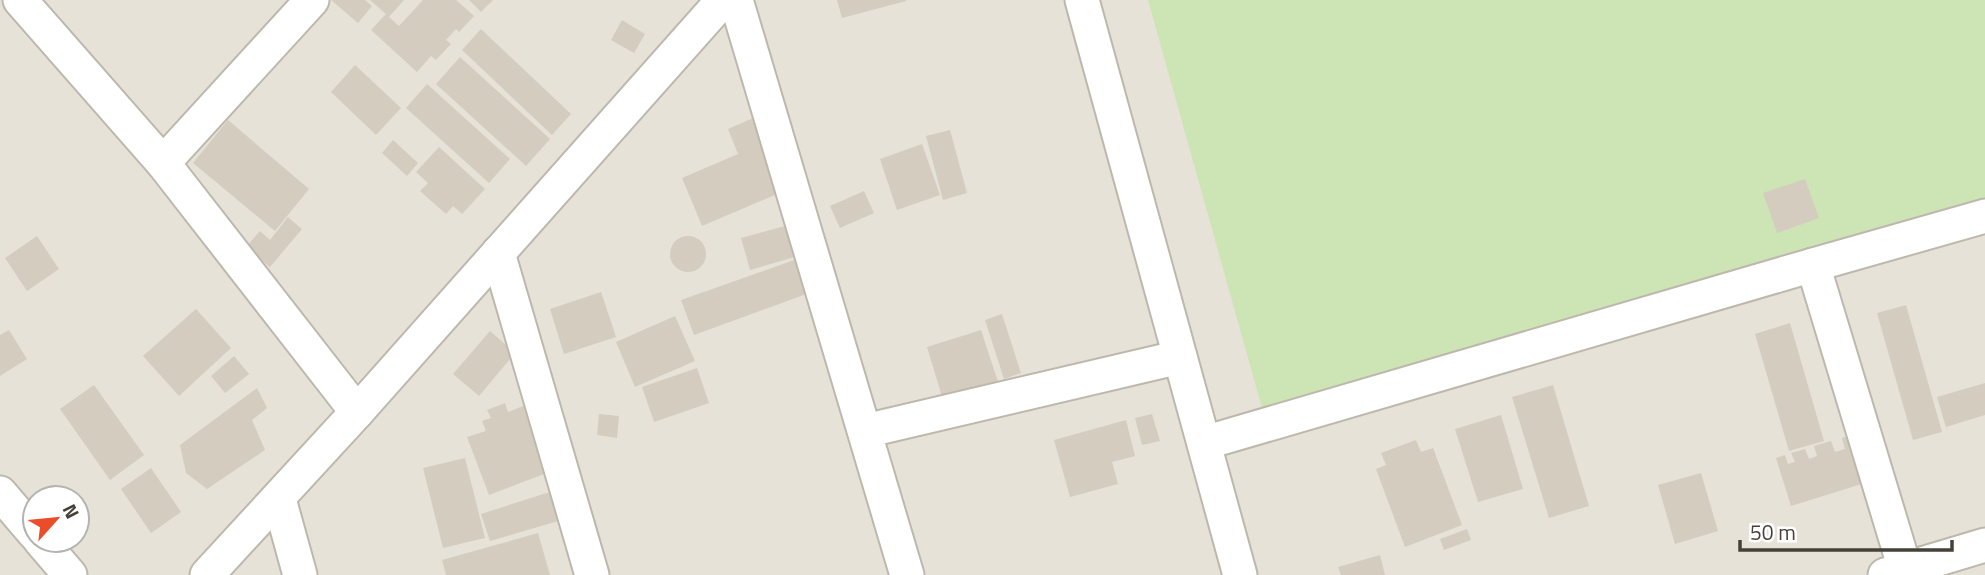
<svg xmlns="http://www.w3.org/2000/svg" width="1985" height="575" viewBox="0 0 1985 575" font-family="'Titillium Web',sans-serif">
	<rect width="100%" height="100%" fill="#f3f0e9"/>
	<path fill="#e6e2d7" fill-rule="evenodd" d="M0,0H1985V575H0ZM35,498H77V540H35Z"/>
	<polygon fill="#cde4b5" points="1148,0 1985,0 1985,206 1262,408"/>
	<g fill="#d4ccbf">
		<polygon points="331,0 365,0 372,6 358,23"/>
		<polygon points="370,0 404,0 389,17 399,26 423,0 456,0 474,16 459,32 456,29 446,40 451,44 436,60 431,56 417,72 371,30 386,14"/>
		<polygon points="469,0 493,0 481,12"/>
		<polygon points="837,0 906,0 906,1 842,18"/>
		<polygon points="622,20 645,34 634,53 611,40"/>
		<polygon points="481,29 571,114 552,135 462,50"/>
		<polygon points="460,57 550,139 526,166 436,84"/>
		<polygon points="355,65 401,108 376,135 331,92"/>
		<polygon points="427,84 510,159 489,183 406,108"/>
		<polygon points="760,115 791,188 702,226 682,178 738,154 728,129"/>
		<polygon points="228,120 309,189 275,231 193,163"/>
		<polygon points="950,130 967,193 943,200 926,136"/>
		<polygon points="393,140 418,163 407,176 382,153"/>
		<polygon points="922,144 940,195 897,210 880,159"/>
		<polygon points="439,147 485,189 462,214 453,206 446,214 420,191 428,183 416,172"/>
		<polygon points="1805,179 1819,218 1777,233 1763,193"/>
		<polygon points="864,191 874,213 840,228 830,206"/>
		<polygon points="288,217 302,229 270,267 246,247 260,231 270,240"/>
		<polygon points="796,223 805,254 750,270 741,238"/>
		<polygon points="37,236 59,269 27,291 5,258"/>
		<circle cx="688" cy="254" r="18"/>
		<polygon points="800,258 812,292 694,335 681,300"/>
		<polygon points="601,292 616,337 564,354 550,309"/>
		<polygon points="1906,305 1942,432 1913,440 1877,313"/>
		<polygon points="196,309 231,348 179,396 143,356"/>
		<polygon points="1002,314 1021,373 1004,379 985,320"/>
		<polygon points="675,316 695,361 635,387 616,342"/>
		<polygon points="1790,323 1824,441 1789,451 1755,334"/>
		<polygon points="9,330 27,359 0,376 0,335"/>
		<polygon points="981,330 999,385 944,403 927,347"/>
		<polygon points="490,331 515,353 479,396 453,374"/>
		<polygon points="234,356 249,374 225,393 211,376"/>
		<polygon points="697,368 709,403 654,422 642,387"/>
		<polygon points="1985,383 1985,415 1946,427 1937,397"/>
		<polygon points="94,385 144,455 110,480 60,409"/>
		<polygon points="1553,385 1589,506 1549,518 1512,397"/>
		<polygon points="257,388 267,408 252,420 265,450 207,489 186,473 180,445"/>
		<polygon points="505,403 508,412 531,403 557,469 489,495 467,437 486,431 482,421 491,418 487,410"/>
		<polygon points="599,414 619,416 617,438 597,435"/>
		<polygon points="1152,414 1160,441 1142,445 1135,418"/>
		<polygon points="1501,415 1523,489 1478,502 1455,429"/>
		<polygon points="1126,420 1135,456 1112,462 1118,484 1070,497 1054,440"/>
		<polygon points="1853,434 1868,482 1791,506 1776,458 1785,455 1788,464 1795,462 1791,453 1805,449 1809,459 1817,456 1814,446 1831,441 1835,452 1845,449 1842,438"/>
		<polygon points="1416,440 1421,452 1433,448 1462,525 1405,547 1376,469 1386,465 1381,453"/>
		<polygon points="465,458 485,538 443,548 423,468"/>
		<polygon points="151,468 181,512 151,533 121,489"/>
		<polygon points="1701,473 1718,531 1675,544 1658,485"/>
		<polygon points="556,490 565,519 490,541 481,514"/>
		<polygon points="1467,529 1471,540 1444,550 1440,539"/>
		<polygon points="538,533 550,575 446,575 442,560"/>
		<polygon points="1380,555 1385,575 1341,575 1338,567"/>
	</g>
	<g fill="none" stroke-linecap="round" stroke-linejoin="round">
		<g stroke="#beb8ac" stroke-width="37">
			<g id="minor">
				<polyline points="20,0 163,163 357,412"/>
				<polyline points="736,0 907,575"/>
				<polyline points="1082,0 1240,575"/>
				<polyline points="163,163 312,0"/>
				<polyline points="498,253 592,575"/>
				<polyline points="1813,265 1905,569"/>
				<polyline points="865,431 1180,357"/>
				<polyline points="1204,443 1813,265 1985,216"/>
				<polyline points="0,493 35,534"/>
				<polyline points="279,499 300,575"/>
				<polyline points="40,540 70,575"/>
				<polyline points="207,575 357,412 723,0"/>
				<polyline points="1885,575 1985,545"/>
			</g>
		</g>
		<use href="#minor" stroke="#fff" stroke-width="33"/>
	</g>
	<g transform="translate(56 519) rotate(63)"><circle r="33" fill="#ffffff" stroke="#b5b3af" stroke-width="2"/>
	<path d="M0-5L12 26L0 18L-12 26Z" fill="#e94d29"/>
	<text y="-10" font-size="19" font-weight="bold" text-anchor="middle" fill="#464138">N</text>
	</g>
	<path d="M1740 540v10h212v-10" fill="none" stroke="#464138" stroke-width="3.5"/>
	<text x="1750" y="540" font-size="21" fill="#464138" stroke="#ffffff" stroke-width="5" paint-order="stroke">50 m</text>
</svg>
